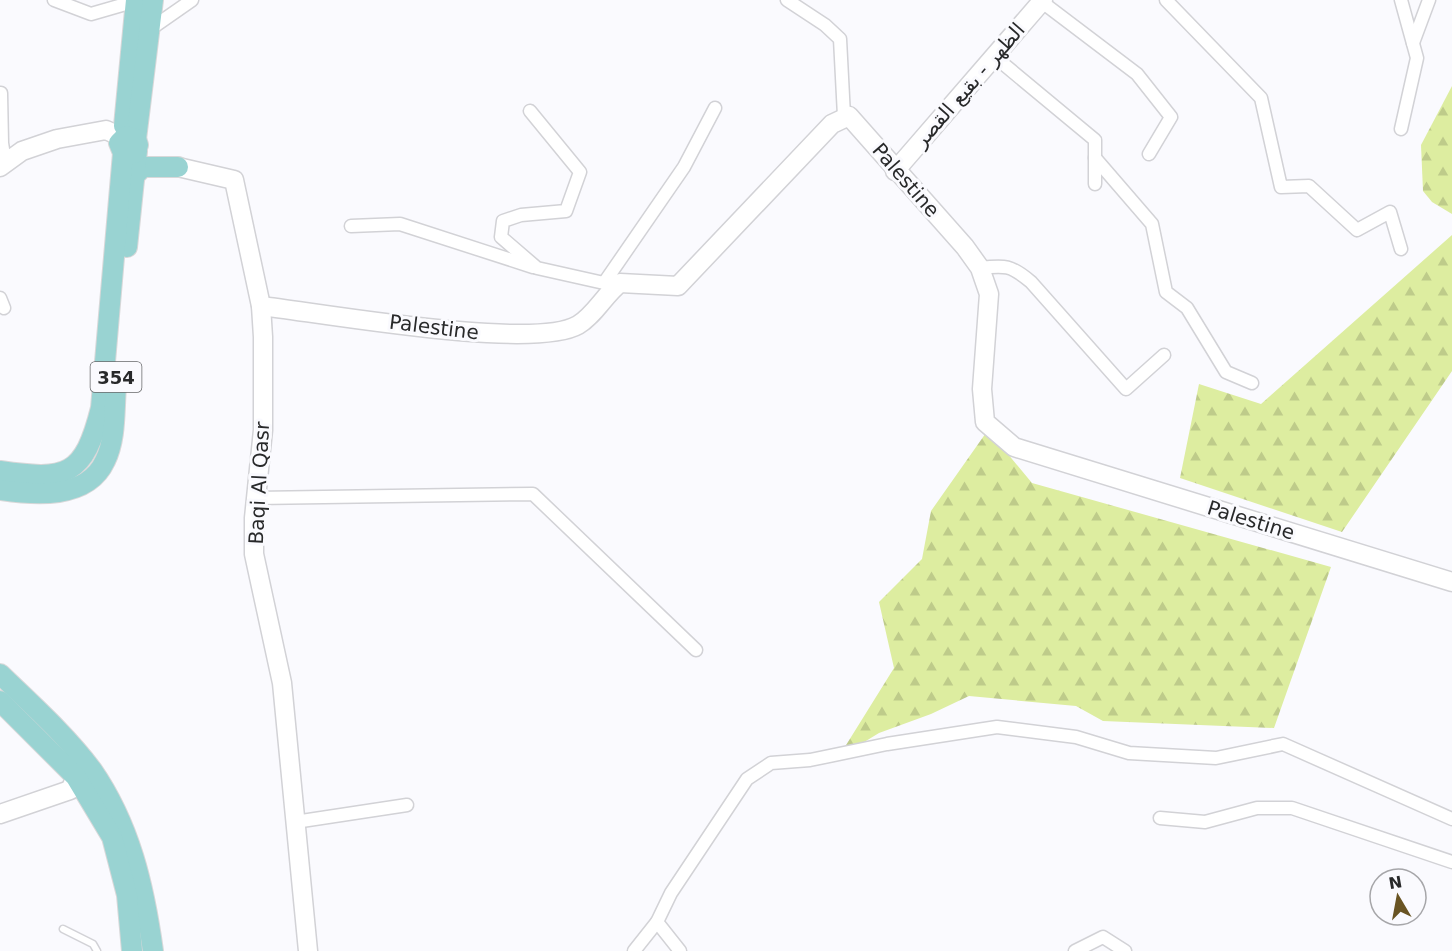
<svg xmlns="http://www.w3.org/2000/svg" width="1452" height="951" viewBox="0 0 1452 951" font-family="'DejaVu Sans',Cairo,sans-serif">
	<defs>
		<pattern id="forest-firs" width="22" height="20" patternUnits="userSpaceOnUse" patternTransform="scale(1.5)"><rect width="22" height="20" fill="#ddeda0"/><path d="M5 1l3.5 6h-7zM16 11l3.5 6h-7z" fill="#becb8a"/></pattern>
	</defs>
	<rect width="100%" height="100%" fill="#fafafe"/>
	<g fill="url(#forest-firs)">
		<polygon points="1452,86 1452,214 1432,202 1423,191 1421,145"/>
		<polygon points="1452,235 1452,371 1342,532 1180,478 1199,384 1261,404"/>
		<polygon points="988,430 1032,483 1331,567 1274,728 1103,721 1076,706 969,696 931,714 879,733 838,758 894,668 879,602 922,559 931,511"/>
	</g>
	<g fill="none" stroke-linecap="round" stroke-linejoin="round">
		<g stroke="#d2d2d6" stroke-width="9">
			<polyline id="lane" points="63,929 93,944 97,951"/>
		</g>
		<g stroke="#d2d2d6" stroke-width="15">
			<g id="street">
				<polyline points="54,0 91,14 136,1"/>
				<polyline points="787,0 825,25 840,39 844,116"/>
				<polyline points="1166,0 1261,98 1281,187 1309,186 1357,230 1390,212 1401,249"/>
				<polyline points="1401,0 1417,58 1401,129"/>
				<polyline points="1042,2 1137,74 1171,117 1149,154"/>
				<polyline points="149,30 192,0"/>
				<polyline points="1413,43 1429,0"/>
				<polyline points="995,57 1095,140 1095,184"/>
				<polyline points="1,93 2,143 5,162"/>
				<polyline points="530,111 580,172 566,211 521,215 503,221 501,237 537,268 604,283"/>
				<polyline points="1095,158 1152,224 1166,292 1187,308 1226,372 1252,383"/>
				<polyline points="351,226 400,224 533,267"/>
				<path d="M980,268C1005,265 1011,265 1031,282L1126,389L1164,355"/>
				<polyline points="610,284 604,283 684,167 715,108"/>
				<polyline points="0,298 4,308"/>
				<polyline points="256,498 533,494 696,650"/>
				<polyline points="1160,818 1205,822 1257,808 1292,808 1452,862"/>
				<polyline points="295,822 407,805"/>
				<polyline points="634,951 657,922"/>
				<polyline points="680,951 657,922 671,893 747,779 771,763 810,760 887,744 997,727 1076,737 1129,753 1216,758 1283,744 1452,819"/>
				<polyline points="1075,951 1103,937 1125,951"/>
			</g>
		</g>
		<g stroke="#d2d2d6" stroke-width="21">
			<g id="secondary">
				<polyline points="0,167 22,151 57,139 106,130 115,134 120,141"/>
				<polyline points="178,167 234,180 261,306 263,337 263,430 254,518 254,554 282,683 308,951"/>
				<polyline points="895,171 1043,0"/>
				<path d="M261,306C321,313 533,351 578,325C595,315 605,294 620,283L678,286L832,124L849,116L965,247L980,268L989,294L982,389L985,422L1014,447L1452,582"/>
				<polyline points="0,814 70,790 76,777"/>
			</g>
		</g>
		<g stroke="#d8d8d9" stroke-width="22">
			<g id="primary">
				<polyline points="124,126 136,0"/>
				<polyline points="136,139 153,0"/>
				<polyline points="135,175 143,167 178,167"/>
				<polyline points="127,247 137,151"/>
				<path d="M0,471C67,481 84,476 101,408L123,153L119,143L126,136L136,139L138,145L135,153H123"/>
				<path d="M0,490C34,495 87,500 105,461C116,439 114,411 116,387"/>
				<path d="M0,674C31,704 66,735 92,770C130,825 144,886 153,951"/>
				<polyline points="0,701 76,777 112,837 127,895 132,951"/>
			</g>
		</g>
		<use href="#lane" stroke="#fff" stroke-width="6"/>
		<use href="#street" stroke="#fff" stroke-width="12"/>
		<use href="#secondary" stroke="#fff" stroke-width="18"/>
		<use href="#primary" stroke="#99d3d2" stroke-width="20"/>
	</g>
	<g text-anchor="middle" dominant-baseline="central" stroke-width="6" stroke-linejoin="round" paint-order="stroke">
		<rect fill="#fafafe" stroke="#67686a" stroke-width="1.5" x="90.5" y="362" width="51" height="30" rx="4.5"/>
		<g font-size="18" font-weight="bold" fill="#28292a">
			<text x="116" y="377">354</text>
		</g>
		<g font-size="20" fill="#28292a" stroke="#fafafe">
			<text transform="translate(969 85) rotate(-49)">الظهر - بقيع القصر</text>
			<text transform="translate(906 180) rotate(49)">Palestine</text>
			<text transform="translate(434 327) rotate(7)">Palestine</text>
			<text transform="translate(259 483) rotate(-87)">Baqi Al Qasr</text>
			<text transform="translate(1251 520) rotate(17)">Palestine</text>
		</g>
	</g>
	<g transform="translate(1398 897) rotate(350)"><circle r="28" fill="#fafafe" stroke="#a6a6a9" stroke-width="1.5"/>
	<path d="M0-4.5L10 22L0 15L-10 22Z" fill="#695423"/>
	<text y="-9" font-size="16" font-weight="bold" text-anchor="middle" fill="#28292a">N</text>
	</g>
</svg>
